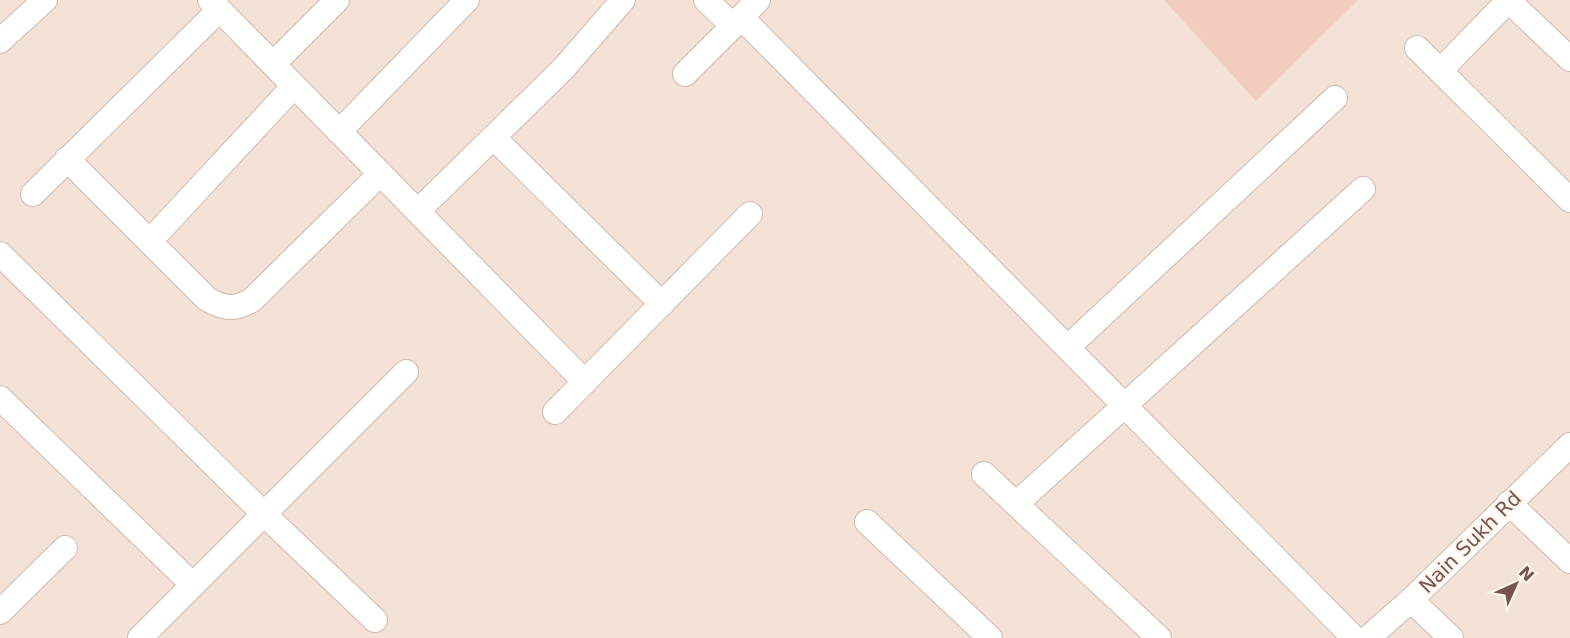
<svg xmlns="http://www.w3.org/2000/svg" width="1570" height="638" viewBox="0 0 1570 638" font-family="'DejaVu Sans',sans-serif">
	<rect width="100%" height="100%" fill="#fcf1e7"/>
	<rect fill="#f3e2d5" x="0" y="0" width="1570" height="638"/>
	<polygon fill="#f0cdbf" points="1164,0 1358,0 1256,101"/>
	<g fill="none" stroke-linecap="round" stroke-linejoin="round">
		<g stroke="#cfbab0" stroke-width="26">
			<g id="street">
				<polyline points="210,0 585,382"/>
				<polyline points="706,0 733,26 758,0"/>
				<polyline points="1508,0 1570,59"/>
				<polyline points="741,17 1354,638"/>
				<polyline points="0,41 45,0"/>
				<polyline points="1417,48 1570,200"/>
				<polyline points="273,64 337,0"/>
				<polyline points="1440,71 1509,0"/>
				<polyline points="685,74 733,26"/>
				<polyline points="339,132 467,0"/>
				<polyline points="494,138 662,304"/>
				<path d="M67,159L207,299C224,309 235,310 252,300L380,174"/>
				<polyline points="33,194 219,10"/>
				<polyline points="418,211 563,69 623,0"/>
				<polyline points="150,241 294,86"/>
				<polyline points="0,254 264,514 406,372"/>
				<polyline points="1068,347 1335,98"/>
				<polyline points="0,398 193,585"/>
				<polyline points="555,412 750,214"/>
				<polyline points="984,474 1159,638"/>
				<polyline points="1509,503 1570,561"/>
				<polyline points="1016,504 1363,189"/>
				<polyline points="867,522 990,638"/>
				<polyline points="1411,600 1451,638"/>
				<polyline points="0,612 65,548"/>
				<polyline points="140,638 264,514 375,620"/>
				<polyline points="1368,638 1411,600 1570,445"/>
			</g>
		</g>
		<use href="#street" stroke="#fff" stroke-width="24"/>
	</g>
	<g text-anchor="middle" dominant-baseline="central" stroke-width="5" stroke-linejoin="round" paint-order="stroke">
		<g font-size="20" fill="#75554c" stroke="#fef5ed">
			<text transform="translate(1470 542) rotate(-45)">Nain Sukh Rd</text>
		</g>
	</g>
	<g transform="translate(1516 584) rotate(45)" stroke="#fef5ed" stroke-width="4.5" paint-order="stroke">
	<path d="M0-4.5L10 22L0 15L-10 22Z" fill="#75554c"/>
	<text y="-9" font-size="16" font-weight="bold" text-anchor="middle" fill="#75554c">N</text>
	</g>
</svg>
